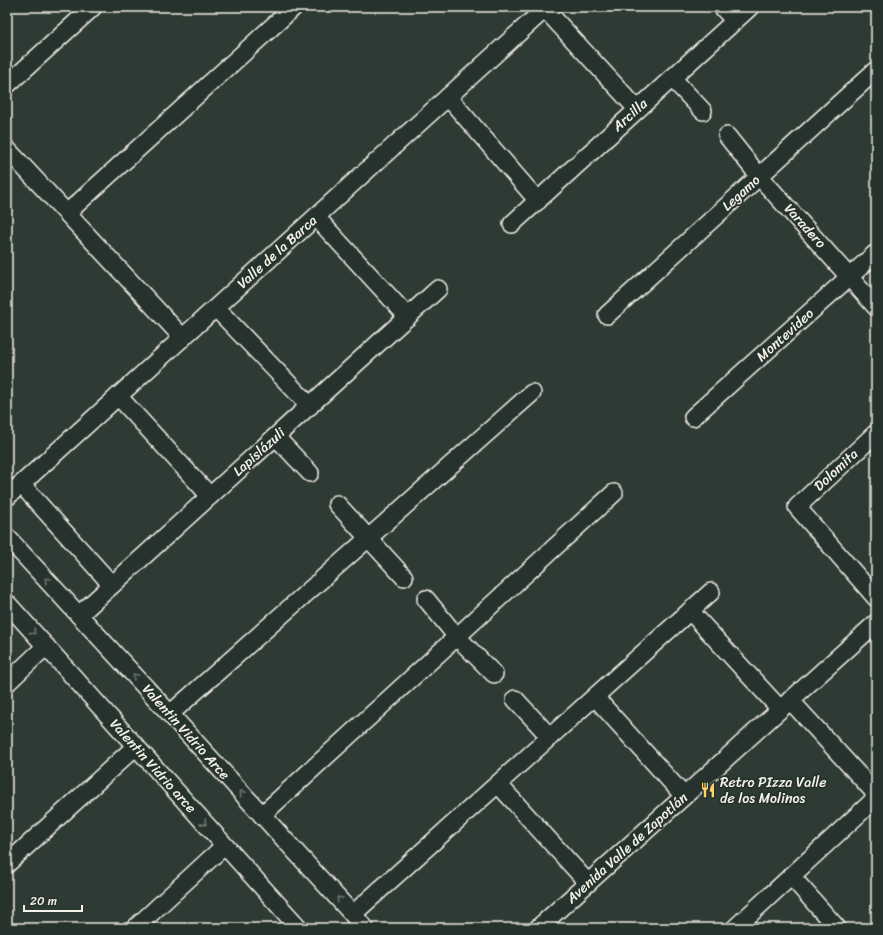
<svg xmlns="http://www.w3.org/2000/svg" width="883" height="935" viewBox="0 0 883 935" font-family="Sriracha,sans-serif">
	<rect width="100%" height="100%" fill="#2e3b34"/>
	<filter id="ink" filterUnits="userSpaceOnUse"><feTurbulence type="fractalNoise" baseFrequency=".025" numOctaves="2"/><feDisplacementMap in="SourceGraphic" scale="8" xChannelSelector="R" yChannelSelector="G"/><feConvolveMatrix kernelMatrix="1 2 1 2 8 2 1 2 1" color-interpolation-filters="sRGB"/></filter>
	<g filter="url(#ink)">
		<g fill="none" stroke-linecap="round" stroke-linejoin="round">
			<g stroke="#f4f1e8" stroke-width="20">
				<g id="minor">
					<polyline points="722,7 735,21"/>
					<polyline points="545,9 637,109"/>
					<polyline points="672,78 703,111"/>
					<polyline points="7,85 93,7"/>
					<polyline points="448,97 538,201"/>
					<polyline points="727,136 759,176 876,307"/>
					<polyline points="7,149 183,338"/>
					<polyline points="67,213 294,7"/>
					<polyline points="316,217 408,317"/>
					<polyline points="512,224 750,7"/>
					<polyline points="216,308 310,406"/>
					<polyline points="607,315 876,70"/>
					<polyline points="118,396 210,496"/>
					<polyline points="693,417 876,253"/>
					<polyline points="876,433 797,507 876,598"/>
					<polyline points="276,437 310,473"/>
					<polyline points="21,484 112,585"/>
					<polyline points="7,497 547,7"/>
					<polyline points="337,504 404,577"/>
					<polyline points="7,537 170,714 365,928"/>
					<polyline points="426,599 457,637 494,674"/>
					<polyline points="7,603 299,928"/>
					<polyline points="690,611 780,709"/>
					<polyline points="79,615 438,289"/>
					<polyline points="7,683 46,646"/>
					<polyline points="595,697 684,796"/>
					<polyline points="515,699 550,737"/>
					<polyline points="790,700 876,794"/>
					<polyline points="170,714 532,393"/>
					<polyline points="498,784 588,883"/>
					<polyline points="262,815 614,493"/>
					<polyline points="7,864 136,746"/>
					<polyline points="791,876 837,928"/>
					<polyline points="353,914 711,592"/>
					<polyline points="135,928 224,846"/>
					<polyline points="538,928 876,623"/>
					<polyline points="735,928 876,798"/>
				</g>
			</g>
			<use href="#minor" stroke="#26332d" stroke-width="17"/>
		</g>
		<defs><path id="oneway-chevron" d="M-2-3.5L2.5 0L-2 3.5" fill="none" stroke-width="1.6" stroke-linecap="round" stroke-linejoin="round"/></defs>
		<g stroke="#6e766e">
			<use href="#oneway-chevron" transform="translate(47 580) rotate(-133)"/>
			<use href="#oneway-chevron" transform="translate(33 632) rotate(47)"/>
			<use href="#oneway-chevron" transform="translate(135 676) rotate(-133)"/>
			<use href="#oneway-chevron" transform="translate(242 793) rotate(-132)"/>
			<use href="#oneway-chevron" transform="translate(204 823) rotate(48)"/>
			<use href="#oneway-chevron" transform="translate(339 899) rotate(-132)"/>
		</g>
	</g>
	<defs>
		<g id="restaurant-bare" transform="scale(1.2)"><path d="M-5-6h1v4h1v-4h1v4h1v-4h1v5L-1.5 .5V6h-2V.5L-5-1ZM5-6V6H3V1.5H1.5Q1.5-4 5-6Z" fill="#ffd166" stroke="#26332d" stroke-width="2.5" paint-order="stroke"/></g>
	</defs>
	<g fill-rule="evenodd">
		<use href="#restaurant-bare" x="708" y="790"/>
	</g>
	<g text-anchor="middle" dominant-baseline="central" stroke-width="3.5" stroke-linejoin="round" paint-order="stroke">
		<g font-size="14" fill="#f4f1e8" stroke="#26332d">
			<text transform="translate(630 115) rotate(-42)">Arcilla</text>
			<text transform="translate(741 193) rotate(-42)">Legamo</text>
			<text transform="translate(805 226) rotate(48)">Varadero</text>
			<text transform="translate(277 252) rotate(-42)">Valle de la Barca</text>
			<text transform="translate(785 335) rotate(-42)">Montevideo</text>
			<text transform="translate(259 452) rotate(-42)">Lapislázuli</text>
			<text transform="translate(836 470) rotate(-43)">Dolomita</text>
			<text transform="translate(186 732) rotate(48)">Valentin Vidrio Arce</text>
			<text transform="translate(153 766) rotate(48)">Valentin Vidrio arce</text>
			<text transform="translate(627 848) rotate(-42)">Avenida Valle de Zapotlán</text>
		</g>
		<g font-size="14" fill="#f4f1e8" stroke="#26332d" text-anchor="start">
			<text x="720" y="782">Retro PIzza Valle<tspan x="720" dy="16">de los Molinos</tspan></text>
		</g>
	</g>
	<rect width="883" height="935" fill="none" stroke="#26332d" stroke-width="24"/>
	<rect x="12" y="12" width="859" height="911" fill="none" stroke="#f4f1e8" stroke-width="1.5" filter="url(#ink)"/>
	<path d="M24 905v6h58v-6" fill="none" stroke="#f4f1e8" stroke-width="2"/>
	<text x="30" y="905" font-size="12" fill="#f4f1e8" stroke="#26332d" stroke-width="3" paint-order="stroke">20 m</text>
</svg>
